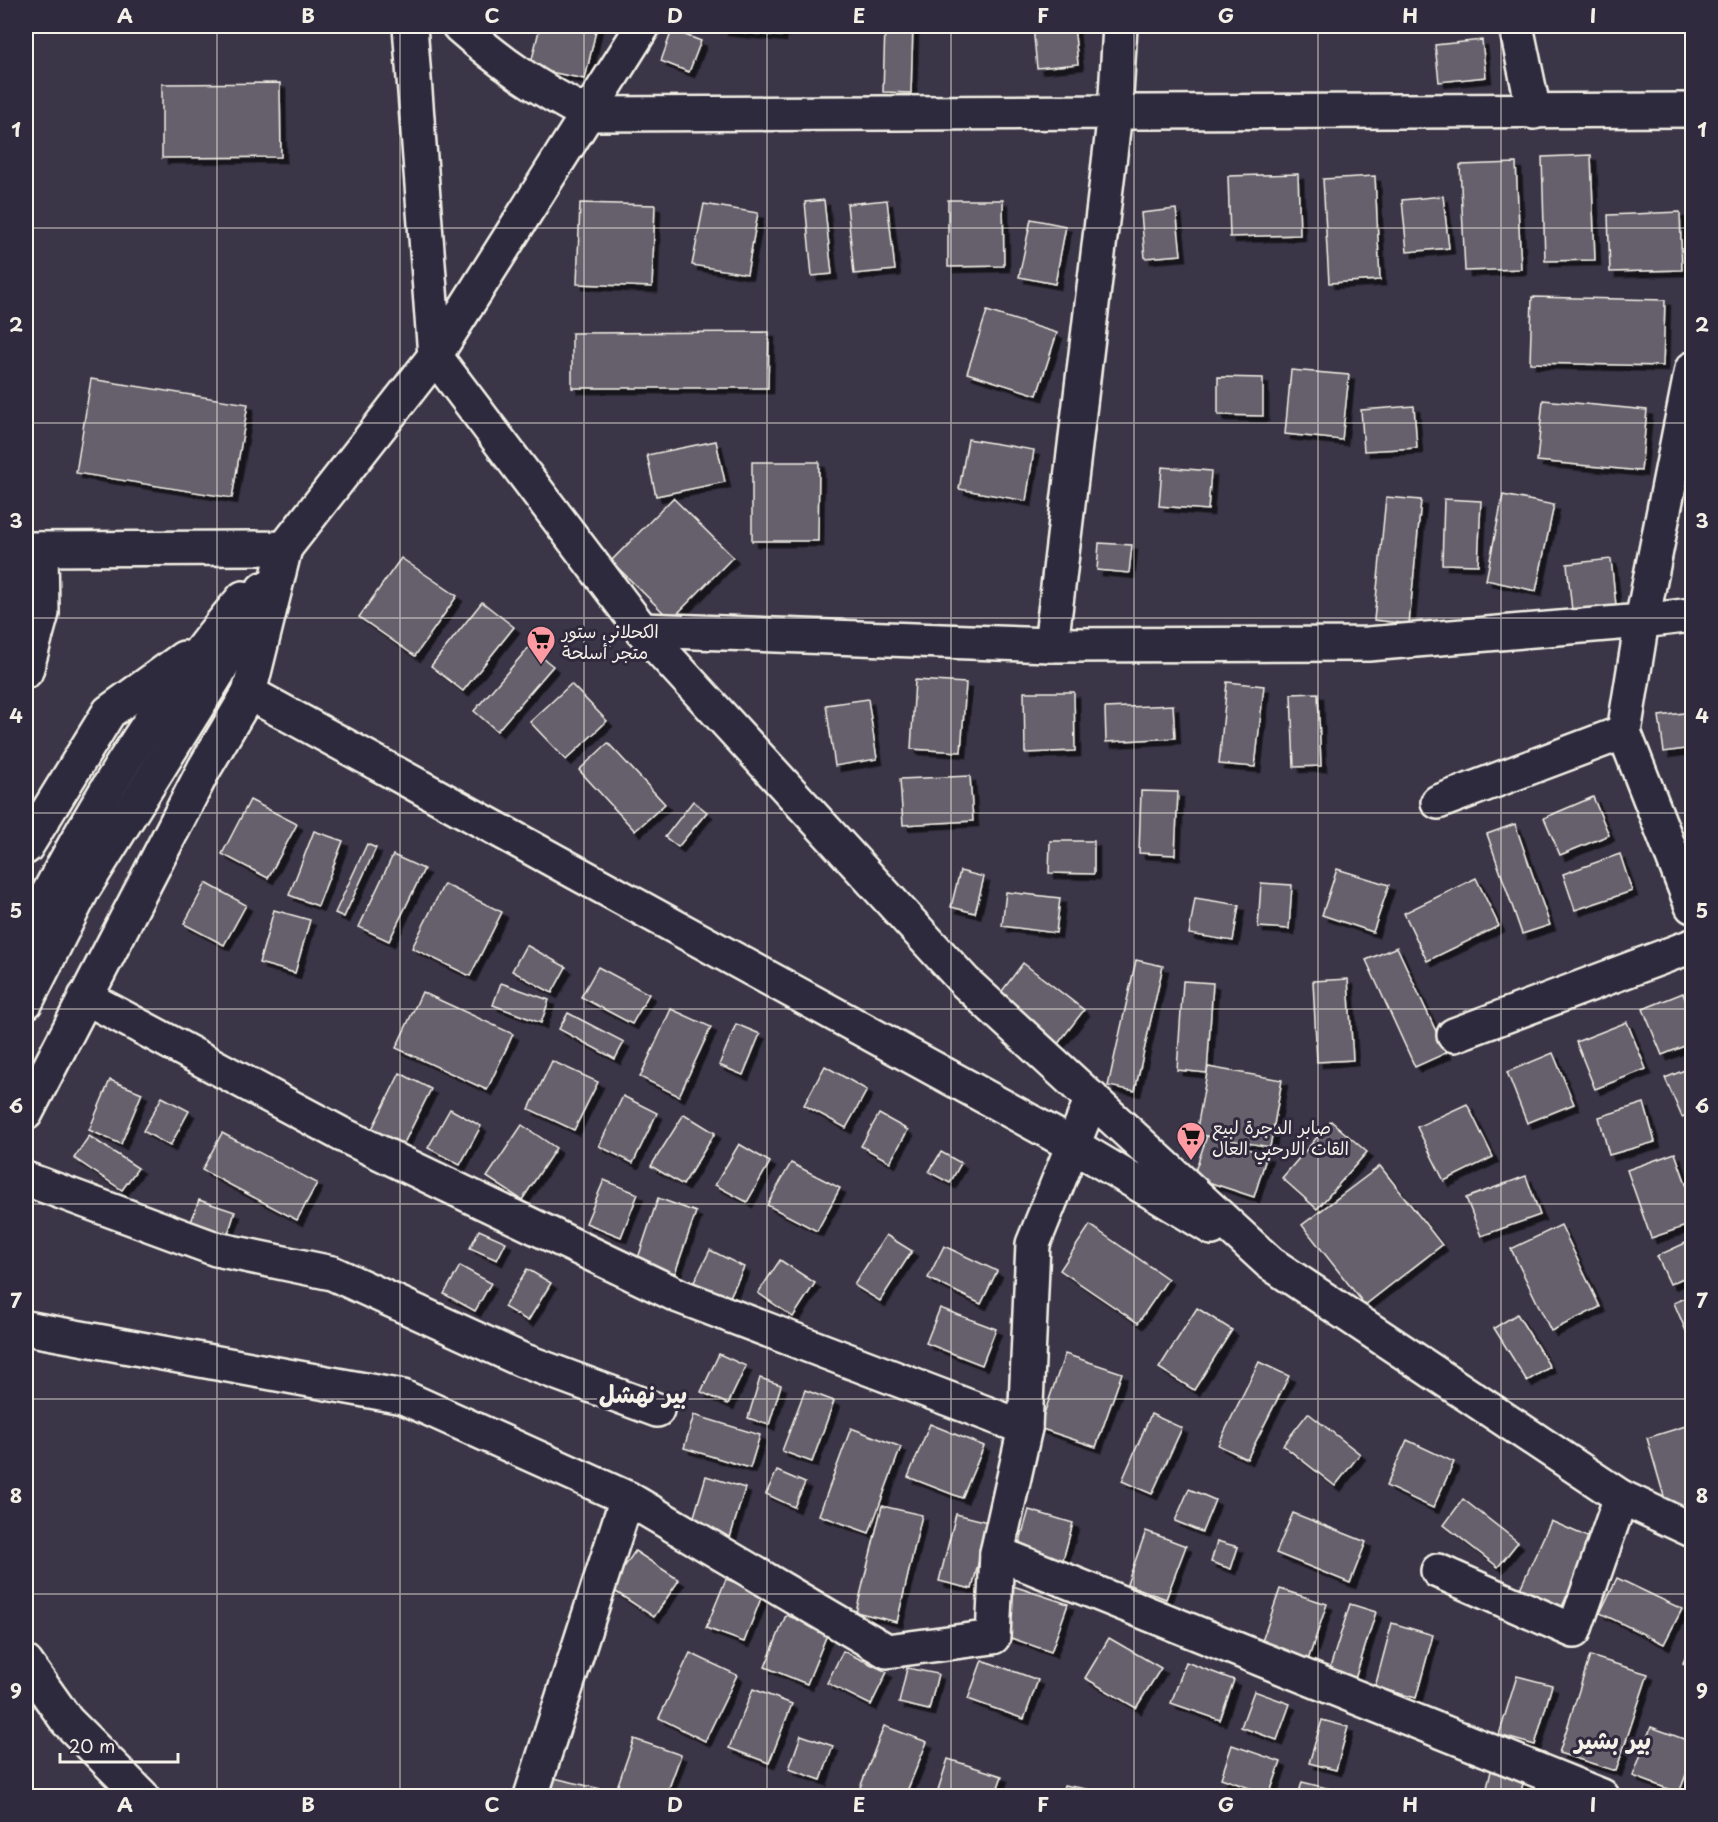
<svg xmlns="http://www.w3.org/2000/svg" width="1718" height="1822" viewBox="0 0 1718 1822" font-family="'Playpen Sans','Playpen Sans Arabic',sans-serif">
	<defs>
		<filter id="shadow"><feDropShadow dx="5.5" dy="5.5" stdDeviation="0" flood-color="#0009"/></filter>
	</defs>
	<rect width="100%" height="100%" fill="#3b3647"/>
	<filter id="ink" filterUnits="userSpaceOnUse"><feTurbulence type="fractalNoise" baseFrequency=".0167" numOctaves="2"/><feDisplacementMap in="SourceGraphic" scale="12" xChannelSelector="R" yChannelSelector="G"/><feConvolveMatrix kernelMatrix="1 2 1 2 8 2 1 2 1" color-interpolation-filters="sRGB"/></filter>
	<g filter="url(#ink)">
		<g fill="#65616c" stroke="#f4f1e8" stroke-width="1.5" filter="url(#shadow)">
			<polygon points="540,26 597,26 585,79 530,68"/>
			<polygon points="723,26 782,26 781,36 722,30"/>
			<polygon points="885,26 913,26 911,93 883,92"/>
			<polygon points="1033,26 1074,26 1078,64 1037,68"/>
			<polygon points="672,30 701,41 689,72 661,61"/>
			<polygon points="1482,40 1486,77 1439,82 1435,45"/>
			<polygon points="280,83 281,157 162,158 162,84"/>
			<polygon points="1591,155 1595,260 1545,261 1542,157"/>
			<polygon points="1516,163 1521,269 1465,271 1460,165"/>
			<polygon points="1298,174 1300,235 1230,237 1228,176"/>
			<polygon points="1375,176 1380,280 1329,283 1323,179"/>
			<polygon points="1443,196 1449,248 1407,252 1402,200"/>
			<polygon points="824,200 832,274 812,276 805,202"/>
			<polygon points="887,200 895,270 854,274 847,204"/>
			<polygon points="948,200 1003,200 1004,266 948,267"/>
			<polygon points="580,203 655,205 652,287 577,284"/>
			<polygon points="704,204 758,213 747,274 692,265"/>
			<polygon points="1176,209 1181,255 1145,258 1141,213"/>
			<polygon points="1680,212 1682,270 1610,272 1608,215"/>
			<polygon points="1031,219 1066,226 1055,284 1019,277"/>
			<polygon points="1532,297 1665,300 1663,366 1530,363"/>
			<polygon points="987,311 1057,333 1037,395 967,373"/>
			<polygon points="769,332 768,388 572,388 572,333"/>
			<polygon points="1291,370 1349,375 1342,440 1285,434"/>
			<polygon points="1218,377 1263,378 1263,416 1218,415"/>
			<polygon points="91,379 248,404 232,498 76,473"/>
			<polygon points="1543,400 1647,410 1641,471 1537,461"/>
			<polygon points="1414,406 1417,448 1364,451 1361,410"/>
			<polygon points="968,439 1034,450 1026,501 959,489"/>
			<polygon points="716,441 725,482 656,496 647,455"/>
			<polygon points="752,462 819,462 818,541 752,541"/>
			<polygon points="1162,467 1211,471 1208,510 1159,506"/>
			<polygon points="1503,495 1554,505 1536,591 1486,580"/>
			<polygon points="1386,497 1421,500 1409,624 1374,620"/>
			<polygon points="673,498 733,557 671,620 611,561"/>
			<polygon points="1444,499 1481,501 1478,565 1442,564"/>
			<polygon points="1099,543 1132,545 1129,573 1097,570"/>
			<polygon points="401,558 457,596 415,656 359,617"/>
			<polygon points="1611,559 1617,615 1573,620 1567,564"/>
			<polygon points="482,602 514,627 463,691 431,666"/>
			<polygon points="529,647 553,666 497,731 474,711"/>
			<polygon points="915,680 966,683 961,752 911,749"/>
			<polygon points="1227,682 1264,686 1255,767 1219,764"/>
			<polygon points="571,684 607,721 566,760 530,722"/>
			<polygon points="1024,692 1074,692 1075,751 1025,753"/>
			<polygon points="1318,693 1321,766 1294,767 1291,694"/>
			<polygon points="868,699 877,759 835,766 826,705"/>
			<polygon points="1173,705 1175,738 1106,742 1105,708"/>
			<polygon points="1692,712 1692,748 1664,752 1659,716"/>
			<polygon points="608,743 665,804 635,831 579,770"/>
			<polygon points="970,776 973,821 903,825 900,779"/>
			<polygon points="1141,791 1178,792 1175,855 1139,853"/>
			<polygon points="1593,797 1609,835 1560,855 1544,818"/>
			<polygon points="250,800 297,824 268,878 222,854"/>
			<polygon points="693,801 707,812 678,847 665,837"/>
			<polygon points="1515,824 1550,925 1522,934 1487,834"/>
			<polygon points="314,831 343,841 318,906 289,895"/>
			<polygon points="1050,841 1094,841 1094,874 1049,873"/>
			<polygon points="367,844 376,848 344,917 335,913"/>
			<polygon points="1620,854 1632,891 1575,910 1563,874"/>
			<polygon points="393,855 424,869 389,941 359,927"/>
			<polygon points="1337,869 1389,885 1373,932 1322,915"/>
			<polygon points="960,871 984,877 975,913 951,907"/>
			<polygon points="1476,878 1499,926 1427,961 1404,913"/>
			<polygon points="206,883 246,905 224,945 184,924"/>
			<polygon points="1261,883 1292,885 1289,929 1258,927"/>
			<polygon points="444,884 502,912 470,976 412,948"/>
			<polygon points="1006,892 1060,898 1056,933 1002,926"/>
			<polygon points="1195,898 1239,905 1233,941 1189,934"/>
			<polygon points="274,910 310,920 295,973 259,963"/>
			<polygon points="526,945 566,967 552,993 512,971"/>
			<polygon points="1397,947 1446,1053 1415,1067 1366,960"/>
			<polygon points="1136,960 1163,966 1135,1091 1108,1086"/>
			<polygon points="1023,963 1084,1010 1057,1045 996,999"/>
			<polygon points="598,967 649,994 632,1024 581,997"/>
			<polygon points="1348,979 1353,1060 1317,1062 1313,981"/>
			<polygon points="1183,981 1213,983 1207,1073 1177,1070"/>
			<polygon points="501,983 549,1000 541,1023 493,1005"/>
			<polygon points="422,992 513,1034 487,1090 396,1048"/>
			<polygon points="1683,993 1692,1018 1692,1043 1662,1055 1643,1009"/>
			<polygon points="671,1009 711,1027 679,1096 640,1077"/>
			<polygon points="568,1013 624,1042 615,1059 559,1029"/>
			<polygon points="1627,1022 1646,1069 1595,1089 1576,1042"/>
			<polygon points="736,1024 760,1034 743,1075 719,1065"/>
			<polygon points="1553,1053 1574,1104 1527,1123 1507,1072"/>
			<polygon points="552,1061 598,1082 574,1130 529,1109"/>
			<polygon points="825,1066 867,1090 846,1128 804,1105"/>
			<polygon points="1208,1067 1282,1080 1270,1147 1196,1134"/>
			<polygon points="1692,1067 1692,1113 1682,1117 1665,1078"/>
			<polygon points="400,1073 431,1089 401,1149 370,1133"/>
			<polygon points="110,1080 142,1093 121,1144 89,1130"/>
			<polygon points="623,1096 657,1113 633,1163 599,1146"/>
			<polygon points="162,1097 189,1111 170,1146 143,1131"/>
			<polygon points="1644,1103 1655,1142 1609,1155 1599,1117"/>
			<polygon points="1467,1104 1493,1157 1444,1181 1417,1127"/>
			<polygon points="450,1109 481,1126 460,1165 428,1148"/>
			<polygon points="684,1114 715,1133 683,1185 651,1166"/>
			<polygon points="879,1114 908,1130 890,1162 861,1146"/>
			<polygon points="1331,1121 1367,1152 1317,1209 1282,1178"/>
			<polygon points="522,1125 556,1148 522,1200 487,1177"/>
			<polygon points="222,1133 317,1183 297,1220 202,1170"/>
			<polygon points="89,1136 138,1168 122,1190 74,1158"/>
			<polygon points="1207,1136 1267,1155 1254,1197 1193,1177"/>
			<polygon points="739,1144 770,1162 747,1202 715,1185"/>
			<polygon points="941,1152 961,1163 950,1183 929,1172"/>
			<polygon points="1675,1153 1692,1201 1692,1224 1651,1238 1627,1170"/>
			<polygon points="791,1163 840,1188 817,1231 767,1205"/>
			<polygon points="1380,1166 1442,1245 1365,1305 1302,1225"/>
			<polygon points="1526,1176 1540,1215 1481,1236 1466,1198"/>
			<polygon points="604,1180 638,1194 621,1237 586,1223"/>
			<polygon points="658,1198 696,1212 675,1273 637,1261"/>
			<polygon points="199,1200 235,1212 224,1246 187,1233"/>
			<polygon points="1090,1225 1168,1279 1138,1323 1060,1270"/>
			<polygon points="1561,1225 1600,1307 1551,1331 1511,1249"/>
			<polygon points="479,1230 506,1242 497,1260 470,1248"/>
			<polygon points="886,1235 912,1251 880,1301 854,1285"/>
			<polygon points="1692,1240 1692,1274 1670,1284 1657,1256"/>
			<polygon points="944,1246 997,1271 981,1304 928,1278"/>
			<polygon points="710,1250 744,1267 726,1305 691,1288"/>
			<polygon points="780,1260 815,1283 793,1317 758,1293"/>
			<polygon points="460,1266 491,1283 475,1311 444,1294"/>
			<polygon points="527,1269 551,1283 528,1321 504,1307"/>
			<polygon points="1692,1295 1692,1345 1674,1303"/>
			<polygon points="940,1308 996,1329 982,1365 926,1343"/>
			<polygon points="1197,1308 1232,1330 1194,1390 1159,1368"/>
			<polygon points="1517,1314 1550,1367 1527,1381 1494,1328"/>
			<polygon points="719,1354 746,1366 728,1404 701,1392"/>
			<polygon points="1065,1354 1122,1373 1096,1447 1039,1428"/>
			<polygon points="1259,1362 1289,1376 1247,1459 1218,1445"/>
			<polygon points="760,1378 781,1385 769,1425 748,1418"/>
			<polygon points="805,1390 834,1401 812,1462 782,1451"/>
			<polygon points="1308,1413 1360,1454 1335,1486 1283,1445"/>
			<polygon points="1151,1414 1182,1428 1152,1494 1122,1481"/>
			<polygon points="694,1415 760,1435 750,1468 684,1448"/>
			<polygon points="930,1424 984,1446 962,1498 908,1477"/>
			<polygon points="1692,1424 1692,1503 1668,1510 1647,1438"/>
			<polygon points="851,1428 901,1447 869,1533 819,1515"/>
			<polygon points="1407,1440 1454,1462 1433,1508 1386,1486"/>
			<polygon points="777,1471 805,1483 794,1507 766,1494"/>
			<polygon points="706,1476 745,1488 729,1541 690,1530"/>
			<polygon points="1189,1489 1215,1500 1202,1532 1175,1521"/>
			<polygon points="1463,1499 1518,1542 1498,1567 1444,1525"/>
			<polygon points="882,1506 922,1515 897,1622 856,1612"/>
			<polygon points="1029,1510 1073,1523 1061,1567 1016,1555"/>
			<polygon points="1293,1513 1366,1542 1350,1583 1276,1553"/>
			<polygon points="956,1514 988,1522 972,1589 939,1581"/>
			<polygon points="1551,1521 1592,1539 1560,1611 1518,1593"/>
			<polygon points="1146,1531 1186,1546 1166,1599 1127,1584"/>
			<polygon points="1217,1541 1238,1547 1231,1569 1211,1562"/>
			<polygon points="635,1551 679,1580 654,1617 610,1588"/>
			<polygon points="1617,1578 1682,1609 1664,1644 1600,1613"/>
			<polygon points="726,1579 763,1593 744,1642 706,1628"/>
			<polygon points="1010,1585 1068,1604 1051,1652 994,1632"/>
			<polygon points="1280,1589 1327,1604 1306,1666 1259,1650"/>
			<polygon points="1350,1604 1376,1612 1354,1682 1328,1674"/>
			<polygon points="786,1615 828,1632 807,1684 765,1667"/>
			<polygon points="1392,1623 1433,1635 1416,1698 1375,1687"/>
			<polygon points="1109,1638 1161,1668 1136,1708 1085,1678"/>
			<polygon points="1692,1641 1692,1667 1683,1663"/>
			<polygon points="843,1651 887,1672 871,1705 827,1683"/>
			<polygon points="690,1653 737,1675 705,1741 659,1718"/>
			<polygon points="1590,1656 1648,1674 1616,1771 1559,1753"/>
			<polygon points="982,1660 1038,1680 1024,1719 968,1699"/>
			<polygon points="1186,1662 1234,1680 1220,1720 1171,1703"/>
			<polygon points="907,1668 938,1674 929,1710 899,1703"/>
			<polygon points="1517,1676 1552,1685 1535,1745 1499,1735"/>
			<polygon points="753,1689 792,1704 769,1763 729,1748"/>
			<polygon points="1254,1691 1290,1704 1277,1740 1241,1727"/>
			<polygon points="1322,1720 1348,1727 1336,1770 1309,1763"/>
			<polygon points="884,1726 927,1742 905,1796 876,1796 859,1790"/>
			<polygon points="1651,1727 1692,1742 1692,1759 1679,1793 1633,1776"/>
			<polygon points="801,1735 833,1746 821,1780 789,1769"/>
			<polygon points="634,1739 681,1755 666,1796 614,1796"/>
			<polygon points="1232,1745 1281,1762 1269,1795 1221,1778"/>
			<polygon points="948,1759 1002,1776 995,1796 936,1796"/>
			<polygon points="1492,1767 1525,1775 1520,1796 1485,1796"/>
			<polygon points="550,1777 605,1790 603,1796 545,1796"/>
			<polygon points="1302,1782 1335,1790 1334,1796 1298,1796"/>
			<polygon points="1064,1785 1098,1791 1097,1796 1061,1796"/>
		</g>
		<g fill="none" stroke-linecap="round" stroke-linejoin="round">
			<g stroke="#f4f1e8" stroke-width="38">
				<g id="street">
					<polyline points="410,26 435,356 642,630 965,982 1270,1263 1621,1497 1692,1530"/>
					<path d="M459,26C502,64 537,88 588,114L1692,110"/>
					<polyline points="1516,26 1534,112"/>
					<polyline points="1692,369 1642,621 1624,732 1692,906"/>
					<polyline points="26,549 285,548 435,356 643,26"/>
					<polyline points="642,630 1051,645 1368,644 1642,621 1692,615"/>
					<polyline points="1051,645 1115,113 1120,26"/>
					<polyline points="26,671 42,613 41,549"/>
					<polyline points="249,693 1073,1145 1212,1228"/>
					<polyline points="1438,802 1624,732"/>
					<polyline points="85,997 341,1134 679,1296 1025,1428"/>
					<polyline points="1454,1035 1692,946"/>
					<polyline points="26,1179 216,1249 332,1273 522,1360 657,1410"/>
					<polyline points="26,1328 403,1397 627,1498 887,1651 993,1637 997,1553 1025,1428 1033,1244 1092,1098"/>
					<polyline points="997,1553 1602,1796"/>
					<polyline points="1438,1571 1574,1631 1621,1497"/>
					<polyline points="531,1796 627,1498"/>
				</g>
			</g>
			<g stroke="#f4f1e8" stroke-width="38">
				<g id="secondary">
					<polyline points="26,847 109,712 184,658"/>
					<path d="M26,936C87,817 156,700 243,598"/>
					<polyline points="26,1002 82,891 218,673 263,589"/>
					<polyline points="26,1113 204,769 249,693 285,548"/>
					<polyline points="26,1663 67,1721 142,1796"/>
				</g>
			</g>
			<use href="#street" stroke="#2f2a3d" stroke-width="33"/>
			<use href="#secondary" stroke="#2f2a3d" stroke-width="33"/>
		</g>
	</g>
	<path fill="none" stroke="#f4f1e8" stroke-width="1.5" stroke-opacity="0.55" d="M217,26V1796M400,26V1796M584,26V1796M767,26V1796M951,26V1796M1134,26V1796M1318,26V1796M1501,26V1796M26,228H1692M26,423H1692M26,618H1692M26,813H1692M26,1009H1692M26,1204H1692M26,1399H1692M26,1594H1692"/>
	<defs>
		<g id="supermarket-pin" transform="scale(1.5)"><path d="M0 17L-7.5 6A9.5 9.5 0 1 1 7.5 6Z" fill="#ff9aa2" stroke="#2f2a3d"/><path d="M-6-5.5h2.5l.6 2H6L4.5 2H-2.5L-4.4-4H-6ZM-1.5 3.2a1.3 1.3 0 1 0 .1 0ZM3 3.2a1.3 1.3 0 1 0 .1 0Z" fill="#111"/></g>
	</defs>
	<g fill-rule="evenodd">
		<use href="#supermarket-pin" x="541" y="640"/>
		<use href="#supermarket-pin" x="1191" y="1136"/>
	</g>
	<g text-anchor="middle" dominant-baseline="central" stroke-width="6" stroke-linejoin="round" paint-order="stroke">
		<g font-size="18" fill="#f4f1e8" stroke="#2f2a3d" text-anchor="start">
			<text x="562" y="630">الكحلاني ستور<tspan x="562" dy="21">متجر أسلحة</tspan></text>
			<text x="1212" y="1126">صابر الدجرة لبيع<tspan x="1212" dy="21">القات الارحبي العال</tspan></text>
		</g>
		<g font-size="24" font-weight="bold" fill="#f4f1e8" stroke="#2f2a3d">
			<text x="643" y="1393">بير نهشل</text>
			<text x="1613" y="1739">بير بشير</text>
		</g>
	</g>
	<rect width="1718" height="1822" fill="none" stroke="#2f2a3d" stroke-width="66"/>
	<path d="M60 1753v9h118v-9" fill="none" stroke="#f4f1e8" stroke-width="3"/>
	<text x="69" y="1753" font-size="18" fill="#f4f1e8" stroke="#2f2a3d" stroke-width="4.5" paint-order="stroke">20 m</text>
	<rect x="33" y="33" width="1652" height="1756" fill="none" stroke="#f4f1e8" stroke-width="2"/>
	<g font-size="20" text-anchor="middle" font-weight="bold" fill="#f4f1e8">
		<text x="125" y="23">A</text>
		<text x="308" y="23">B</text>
		<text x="492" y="23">C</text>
		<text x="675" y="23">D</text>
		<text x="859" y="23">E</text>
		<text x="1043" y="23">F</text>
		<text x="1226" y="23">G</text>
		<text x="1410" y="23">H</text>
		<text x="1593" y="23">I</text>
		<text x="16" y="137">1</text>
		<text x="1702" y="137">1</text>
		<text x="16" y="332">2</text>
		<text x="1702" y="332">2</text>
		<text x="16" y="528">3</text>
		<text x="1702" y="528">3</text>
		<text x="16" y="723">4</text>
		<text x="1702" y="723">4</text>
		<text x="16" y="918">5</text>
		<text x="1702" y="918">5</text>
		<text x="16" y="1113">6</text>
		<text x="1702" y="1113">6</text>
		<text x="16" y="1308">7</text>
		<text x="1702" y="1308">7</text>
		<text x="16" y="1503">8</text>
		<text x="1702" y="1503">8</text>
		<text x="16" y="1698">9</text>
		<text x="1702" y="1698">9</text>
		<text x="125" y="1812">A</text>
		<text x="308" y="1812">B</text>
		<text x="492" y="1812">C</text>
		<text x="675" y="1812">D</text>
		<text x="859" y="1812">E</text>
		<text x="1043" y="1812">F</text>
		<text x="1226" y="1812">G</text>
		<text x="1410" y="1812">H</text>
		<text x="1593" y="1812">I</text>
	</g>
</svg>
